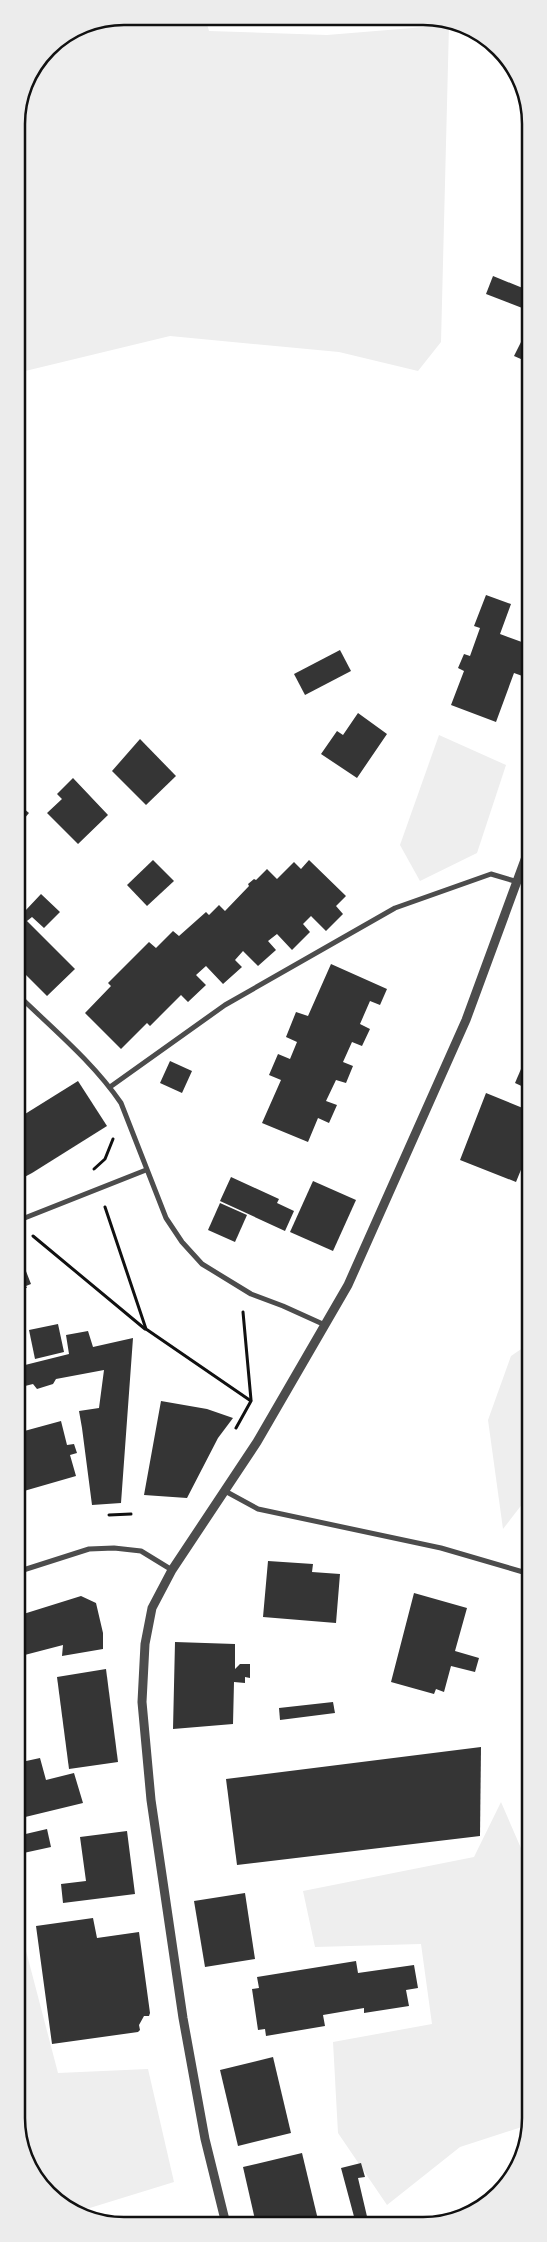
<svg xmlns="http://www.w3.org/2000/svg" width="547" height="2242" viewBox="0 0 547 2242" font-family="Quicksand,sans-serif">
	<rect width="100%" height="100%" fill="#fff"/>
	<g fill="#eee">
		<polygon points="124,16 205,17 209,31 327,35 449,25 441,342 418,371 339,352 170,336 17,373 16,118 25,83 48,48 83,24"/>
		<polygon points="439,735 506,765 477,853 420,881 400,845"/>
		<polygon points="530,1343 530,1494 503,1529 488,1420 511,1356"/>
		<polygon points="501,1802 530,1869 530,1987 524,2083 531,2102 531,2124 460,2147 387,2205 338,2133 333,2042 432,2024 421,1944 315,1947 303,1891 474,1857"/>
		<polygon points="17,1921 19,1924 58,2073 148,2069 174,2182 80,2211 48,2194 17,2132"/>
	</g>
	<g fill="#353535">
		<polygon points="493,276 530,291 530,311 486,294"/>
		<polygon points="526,332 530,334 530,363 514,356"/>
		<polygon points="486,595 511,604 500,634 530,645 530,673 528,678 514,673 496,722 451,705 464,671 458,668 464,654 470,656 480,628 474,626"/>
		<polygon points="340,650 351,671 305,695 294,674"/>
		<polygon points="358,713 387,734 357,778 321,754 337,731 343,735"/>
		<polygon points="140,739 176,776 146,805 112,771"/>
		<polygon points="73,778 108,815 78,844 47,813 62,799 57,794"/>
		<polygon points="17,803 29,813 17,827"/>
		<polygon points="153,860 174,881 147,906 127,885"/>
		<polygon points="309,860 346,896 336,906 343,914 326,931 311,916 303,924 310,932 292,950 277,934 268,941 276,950 258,966 243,951 235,960 242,967 223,984 206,966 196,975 206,985 188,1002 181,995 150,1026 147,1023 121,1049 85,1013 111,986 108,983 149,942 156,948 173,931 179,936 206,912 209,915 219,905 225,911 249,886 248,884 254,879 256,880 267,869 277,879 294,862 301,869"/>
		<polygon points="41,894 60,912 44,928 32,917 27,921 75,969 47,996 17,966 17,905 18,904 25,911"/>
		<polygon points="331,964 387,989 380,1005 370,1001 360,1024 370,1029 362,1046 352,1042 343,1062 353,1066 346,1083 336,1080 326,1101 337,1105 329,1123 318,1118 308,1142 262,1123 281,1080 269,1075 278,1054 290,1059 297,1042 286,1037 296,1012 308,1016"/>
		<polygon points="17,1018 23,1023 17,1029"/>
		<polygon points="530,1048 530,1090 515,1083"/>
		<polygon points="170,1061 192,1071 182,1093 160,1083"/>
		<polygon points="78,1081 107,1126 32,1173 17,1181 17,1119"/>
		<polygon points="486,1093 530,1111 530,1156 527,1155 516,1182 460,1160"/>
		<polygon points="231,1177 279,1199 277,1203 294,1211 285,1231 220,1201"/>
		<polygon points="313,1181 356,1200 333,1251 290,1232"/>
		<polygon points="220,1203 247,1215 235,1242 208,1230"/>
		<polygon points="17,1248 31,1284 26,1286 27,1288 20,1288 21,1290 17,1292"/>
		<polygon points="58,1324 64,1352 35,1359 29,1330"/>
		<polygon points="88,1331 93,1347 133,1338 121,1503 92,1505 82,1428 79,1411 99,1408 104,1370 56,1379 53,1384 37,1389 33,1384 17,1388 17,1338 25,1365 69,1354 66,1335"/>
		<polygon points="161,1401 207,1409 233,1418 218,1438 187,1498 144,1495"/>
		<polygon points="61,1421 67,1445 74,1444 77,1453 70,1455 76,1476 24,1491 17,1466 17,1433"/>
		<polygon points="530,1539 530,1558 525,1557"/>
		<polygon points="268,1561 313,1564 312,1572 340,1574 336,1623 263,1617"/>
		<polygon points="414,1593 467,1608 455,1651 479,1658 475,1672 451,1666 444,1692 436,1689 434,1694 391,1682"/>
		<polygon points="81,1596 96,1603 103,1633 103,1649 62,1656 63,1645 17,1657 17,1616"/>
		<polygon points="175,1642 235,1644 235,1669 240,1664 250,1664 250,1678 245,1677 245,1683 234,1682 233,1724 173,1729"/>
		<polygon points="106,1669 118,1762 69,1769 57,1677"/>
		<polygon points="333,1702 335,1713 280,1720 279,1708"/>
		<polygon points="481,1747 480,1836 237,1865 226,1779"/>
		<polygon points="40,1758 46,1780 74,1773 83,1803 17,1819 17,1794 24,1792 17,1763"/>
		<polygon points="47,1829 51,1847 19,1854 17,1836"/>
		<polygon points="127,1831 135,1894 63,1903 61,1884 86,1881 80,1837"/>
		<polygon points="245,1893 255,1959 205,1967 194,1901"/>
		<polygon points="93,1918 97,1938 139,1932 150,2013 149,2016 144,2016 139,2025 140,2030 138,2032 52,2044 36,1926"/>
		<polygon points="356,1961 358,1973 414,1965 418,1988 406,1990 409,2006 364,2013 364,2008 323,2015 325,2026 266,2036 265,2029 258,2030 252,1989 259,1988 257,1977"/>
		<polygon points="273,2057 291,2133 238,2146 220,2070"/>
		<polygon points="302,2153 319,2224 256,2224 243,2167"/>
		<polygon points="361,2163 365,2177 358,2178 369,2225 356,2224 341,2168"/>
	</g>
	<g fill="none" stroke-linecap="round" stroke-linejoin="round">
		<g stroke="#111" stroke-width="3">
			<polyline points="94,1169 105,1159 113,1139"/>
			<polyline points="105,1207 146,1329 251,1401 236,1428"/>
			<polyline points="33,1236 145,1329"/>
			<polyline points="243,1312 251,1400"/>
			<polyline points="109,1515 131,1514"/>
		</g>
		<g stroke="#4c4c4c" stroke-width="5">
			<path d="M17,994C53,1029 93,1062 121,1103L166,1218L182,1242L202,1264L251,1294L283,1306L325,1325"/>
			<polyline points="110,1087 225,1005 395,908 491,874 518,882"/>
			<polyline points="17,1221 146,1170"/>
			<polyline points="225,1491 258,1509 441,1548 530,1574"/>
			<polyline points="17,1572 89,1549 114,1548 141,1551 172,1570"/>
		</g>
		<polyline stroke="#4c4c4c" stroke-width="9" points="226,2224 205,2139 183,2018 151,1800 142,1702 145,1644 152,1608 172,1570 257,1442 348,1285 466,1020 530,846"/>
	</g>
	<path d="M0 0H547V2242H0ZM124 25H423A99 99 0 0 1 522 124V2118A99 99 0 0 1 423 2217H124A99 99 0 0 1 25 2118V124A99 99 0 0 1 124 25Z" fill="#ececec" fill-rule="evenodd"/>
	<path fill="none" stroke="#111" stroke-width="2.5" d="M124 25H423A99 99 0 0 1 522 124V2118A99 99 0 0 1 423 2217H124A99 99 0 0 1 25 2118V124A99 99 0 0 1 124 25Z"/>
</svg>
